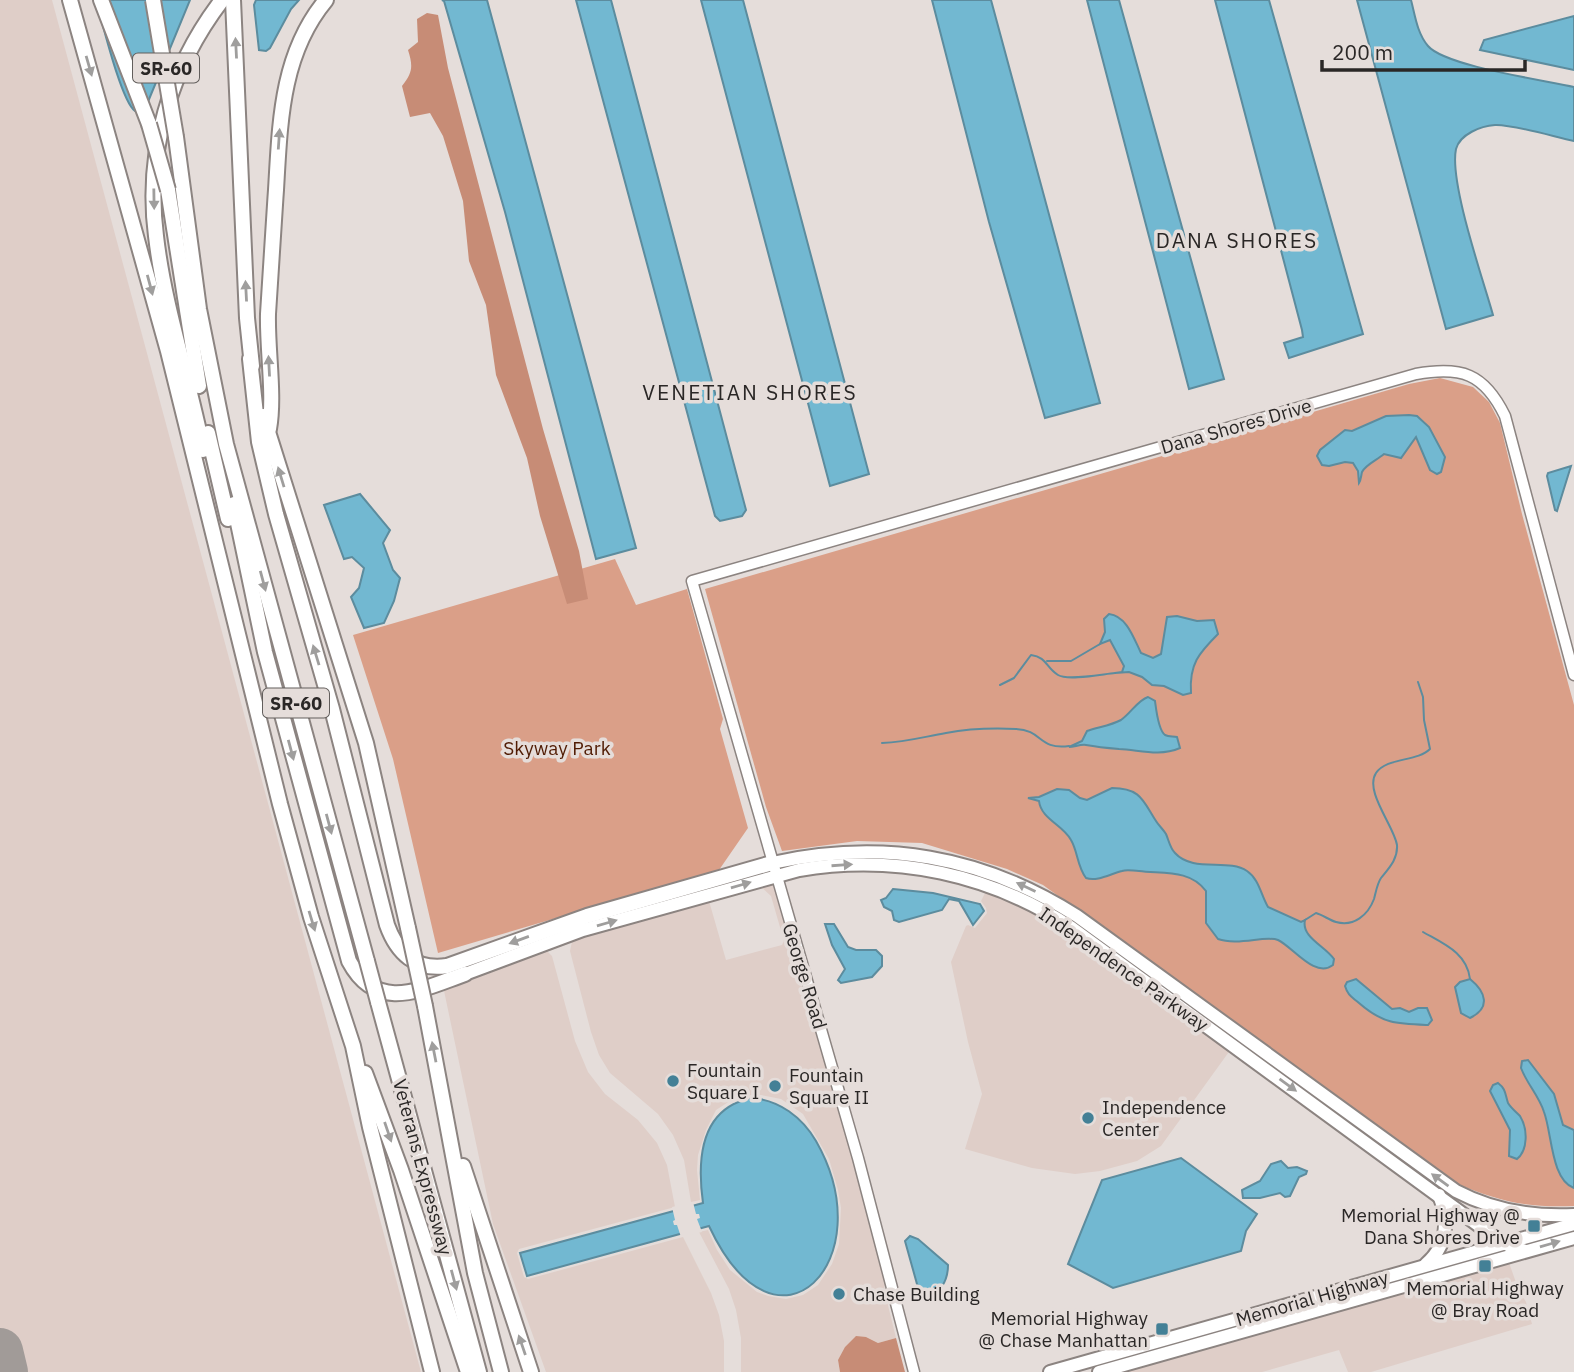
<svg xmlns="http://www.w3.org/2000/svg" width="1574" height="1372" viewBox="0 0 1574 1372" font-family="'IBM Plex Sans',sans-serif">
	<rect width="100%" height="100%" fill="#e5ddda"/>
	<g fill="#dfcec8">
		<polygon points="0,0 52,0 421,1372 0,1372"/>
		<polygon points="773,880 854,1159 886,1280 884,1289 896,1338 878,1343 866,1337 838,1360 840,1372 741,1372 741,1338 736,1310 729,1289 699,1232 708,1230 717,1250 730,1270 757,1292 768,1296 786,1299 803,1295 818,1285 832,1264 839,1244 841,1208 838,1190 829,1159 803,1114 781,1099 761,1095 733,1099 716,1110 706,1130 698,1155 697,1170 700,1200 691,1202 684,1160 673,1135 658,1114 610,1073 599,1055 591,1032 570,951 573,937 709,901 726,960 782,945 784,941 771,896 758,884"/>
		<polygon points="987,889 1044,915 1231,1049 1161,1146 1137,1161 1100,1171 1075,1174 1032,1168 965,1149 982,1094 968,1042 951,962 966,926 968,925 975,928 987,913 986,908 981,901"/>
		<polygon points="545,949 552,956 575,1041 588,1072 605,1094 638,1120 657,1143 667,1165 675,1207 519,1249 517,1253 524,1277 528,1279 683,1237 711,1293 719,1315 724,1341 724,1372 546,1372 493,1224 443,986"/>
		<polygon points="1508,1260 1518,1288 1526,1302 1532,1324 1371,1372 1348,1372 1339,1350 1262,1372 1114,1372"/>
	</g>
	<g fill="#da9f88">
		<path d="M1440,378L1473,387L1489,402L1500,423L1522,514L1574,705V1206C1526,1208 1498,1201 1455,1183L1043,885L1007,869L922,843L857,841L782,851L766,807L705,589L1409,384Z"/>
		<polygon points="615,559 636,605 687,589 723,719 720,729 748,828 719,870 438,953 393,759 353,635"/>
	</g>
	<g fill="#c78c76">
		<path d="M427,13L438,15L448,68L543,429L579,551L588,599L567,604L540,516L527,458L496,375L486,305L469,261L463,201L443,136L430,113L410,117L402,86C413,72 413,66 408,50L418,42L417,19Z"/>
		<polygon points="856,1336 866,1337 878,1343 896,1338 905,1372 840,1372 838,1360 845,1347"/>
	</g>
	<g fill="#72b8d1" stroke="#5c8c9e" stroke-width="2">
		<path d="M96,0H190L145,109L135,111C121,101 102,21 96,0Z"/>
		<polygon points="256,0 299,0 291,9 270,48 266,51 259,50 254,5"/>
		<polygon points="442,0 487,0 636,548 596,559 505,212 444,1"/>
		<polygon points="576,0 611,0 746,510 742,516 720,521 715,516"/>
		<polygon points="701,0 743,0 869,474 830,486"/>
		<polygon points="932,0 991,0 1100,403 1045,418 989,222"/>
		<polygon points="1087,0 1119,0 1224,379 1189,389"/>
		<polygon points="1215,0 1269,0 1363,334 1289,358 1284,343 1303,337 1302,330"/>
		<path d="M1357,0H1411C1415,15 1417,33 1428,46C1445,66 1543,80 1574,87V141C1555,137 1512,124 1495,125C1481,126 1460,134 1456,149C1449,182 1483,279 1493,315L1446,329Z"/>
		<polygon points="1574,16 1574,70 1480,50 1484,40"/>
		<path d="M1409,415L1417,416L1429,427L1445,457L1441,472L1437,474L1430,470L1416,437L1401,458L1384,454C1377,460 1365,465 1362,472C1361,476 1361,480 1359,483L1358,471L1353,463L1345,462L1329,466L1322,465L1317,456L1320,450L1345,430L1352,431L1386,416Z"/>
		<polygon points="1571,466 1557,511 1555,510 1547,476 1548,473"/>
		<polygon points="360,494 390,530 383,543 393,570 400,578 394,601 384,623 364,628 351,597 359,588 364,568 352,557 344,559 324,505"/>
		<path d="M1109,614C1127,616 1134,639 1141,653L1153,658L1161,654L1167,617L1177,616L1197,621L1214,620L1218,634C1199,653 1189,664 1191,693L1183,695L1164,686L1152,685L1142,677L1129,672L1115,673L1122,672L1124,666L1110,640L1100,644L1105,632L1104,619Z"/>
		<path d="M1148,697L1155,701C1156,708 1158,730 1165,735C1169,737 1173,736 1177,737L1180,748C1159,757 1140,750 1119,749C1107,748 1097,747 1086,745C1081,744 1074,747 1069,747L1082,741L1087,731C1098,727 1110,726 1121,720C1131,713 1138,700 1148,697Z"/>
		<path d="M1112,788C1141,788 1143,801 1156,821C1159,826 1163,829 1166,834C1169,841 1170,848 1175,853C1193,873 1228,858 1247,871C1259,879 1261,895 1268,907L1301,922L1305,920C1301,937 1325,946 1334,959L1333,965C1315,979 1293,947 1278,940C1266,935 1238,946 1218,939L1206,923V891C1190,869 1162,874 1139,871C1133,871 1128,869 1122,871C1110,874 1097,882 1086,878C1077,866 1078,852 1071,840C1063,825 1041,819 1039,801L1028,798L1039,797L1057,789L1069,790L1080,798L1087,800Z"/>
		<polygon points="893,889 933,893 980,904 984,911 973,925 959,901 949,899 942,910 899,922 894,920 892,911 884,907 881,900 886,898"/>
		<polygon points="825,924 834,924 848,947 856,950 876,950 882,956 882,966 872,977 841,983 838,980 845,969 832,945"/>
		<path d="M1356,979L1392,1009L1400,1008L1409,1012L1418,1008H1427L1432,1020L1428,1025C1397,1024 1383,1024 1359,1003C1352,997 1348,996 1345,986L1347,982Z"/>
		<path d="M1470,979C1486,992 1491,1008 1470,1018L1461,1013L1455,987L1460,982Z"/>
		<path d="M1528,1060L1554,1094L1563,1125L1574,1130V1188C1551,1180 1552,1133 1544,1112C1539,1096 1527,1084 1521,1068L1522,1061Z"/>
		<path d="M1498,1083C1506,1089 1505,1094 1508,1103C1511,1108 1516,1112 1520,1116C1528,1129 1528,1150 1517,1159L1509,1156L1510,1130L1490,1091L1493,1085Z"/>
		<path d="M752,1098C779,1100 802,1117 816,1141C884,1260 777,1372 709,1226L527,1276L520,1253L703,1203C697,1160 700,1108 752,1098Z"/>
		<polygon points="1181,1158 1257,1214 1246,1231 1241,1251 1113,1288 1068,1264 1102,1180"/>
		<polygon points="1281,1161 1288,1168 1297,1167 1307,1171 1306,1174 1299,1177 1290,1196 1285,1197 1280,1193 1260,1198 1243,1198 1242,1190 1260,1181 1271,1164"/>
		<path d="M910,1236L918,1239L948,1265C948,1280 940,1297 923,1295L917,1284L905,1241Z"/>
	</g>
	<polygon fill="#e5ddda" points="693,1202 696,1214 699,1214 700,1218 697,1219 702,1232 681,1237 677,1225 674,1225 673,1221 675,1220 672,1207"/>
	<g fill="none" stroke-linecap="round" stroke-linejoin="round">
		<g stroke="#5c8c9e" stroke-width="2">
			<polyline points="1047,661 1071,661 1100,644"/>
			<path d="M1000,685L1014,678L1031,655C1047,657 1046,668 1058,675C1068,681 1103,674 1115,673"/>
			<path d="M882,743C906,742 923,737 946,733C967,729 994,728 1016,729C1043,730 1038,750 1069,746"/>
			<path d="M1305,920L1316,913C1323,915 1329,920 1336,922C1354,927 1368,915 1374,899C1376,892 1377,884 1381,878C1389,868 1398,859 1397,845C1394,826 1364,791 1376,773C1387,757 1417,762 1430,749L1424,720L1423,697L1418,682"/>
			<path d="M1423,932C1444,944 1467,953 1470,979"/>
		</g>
		<polyline stroke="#a19b98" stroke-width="18" points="0,1358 3,1372"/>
		<polyline stroke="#a19b98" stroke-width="46" points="0,1351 5,1372"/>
		<g stroke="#8c8481" stroke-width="13">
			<path id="minor" d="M914,1372L858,1158L692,581L1416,374C1461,366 1484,373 1505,416L1574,675"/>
		</g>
		<g stroke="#8c8481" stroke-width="16">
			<g id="major">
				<path d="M772,863C882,839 981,855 1077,916L1456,1191C1492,1210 1533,1217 1574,1215"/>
				<path d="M465,974L583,930L799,870C896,854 990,874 1072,928L1493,1236L1511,1247L1526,1251"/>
				<path d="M1426,1264C1448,1245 1449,1221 1439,1195"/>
				<polyline points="1050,1372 1574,1224"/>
				<polyline points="1099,1372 1574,1238"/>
			</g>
		</g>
		<g stroke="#8c8481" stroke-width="18">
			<g id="highway">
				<polyline points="70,0 168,351 280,804 311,917 353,1046 370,1127 432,1372"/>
				<polyline points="101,0 149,124"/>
				<polyline points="233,0 247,318 252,366"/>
				<polyline points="176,137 199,309 226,444 367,961"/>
				<polyline points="168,190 199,386"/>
				<path d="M250,359L259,442L276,514L332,709L387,925C397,953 416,971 447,966L587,916L772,863"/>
				<polyline points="263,416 366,743 408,928"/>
				<path d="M269,429C275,395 267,350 268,314C271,272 273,231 276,190C280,122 281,54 326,0"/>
				<polyline points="208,433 228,519"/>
				<path d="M203,450C189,379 164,307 156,236C145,151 170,68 222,0"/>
				<path d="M234,504L265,652L349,961C377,1014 422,989 465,974"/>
				<polyline points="378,1002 479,1372"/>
				<polyline points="425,1006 475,1273 501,1372"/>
				<polyline points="365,1073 401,1170 468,1372"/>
				<polyline points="463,1166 531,1372"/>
			</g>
		</g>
		<use href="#minor" stroke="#fff" stroke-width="10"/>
		<use href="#major" stroke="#fff" stroke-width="12"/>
		<use href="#highway" stroke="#fff" stroke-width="14"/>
		<g stroke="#8c8481" stroke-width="18" stroke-linecap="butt">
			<g id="highway-bridge">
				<polyline points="153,0 176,137"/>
				<polyline points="149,124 168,190"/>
				<polyline points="408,928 425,1006"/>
				<polyline points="367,961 378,1002"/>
			</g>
		</g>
		<use href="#highway-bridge" stroke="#fff" stroke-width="14"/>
	</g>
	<defs><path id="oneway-solid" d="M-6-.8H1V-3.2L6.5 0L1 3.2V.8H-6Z" transform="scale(1.75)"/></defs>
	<g fill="#9f9e9d">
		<use href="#oneway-solid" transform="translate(236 48) rotate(-93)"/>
		<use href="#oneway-solid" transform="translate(89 66) rotate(74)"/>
		<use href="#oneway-solid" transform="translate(279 139) rotate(-86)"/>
		<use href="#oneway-solid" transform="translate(154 199) rotate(89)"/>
		<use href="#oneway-solid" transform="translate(150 285) rotate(75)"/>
		<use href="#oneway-solid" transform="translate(246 291) rotate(-93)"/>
		<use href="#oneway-solid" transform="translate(269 366) rotate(-93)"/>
		<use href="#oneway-solid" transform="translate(281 477) rotate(-107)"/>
		<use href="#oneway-solid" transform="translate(263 581) rotate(75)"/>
		<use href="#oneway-solid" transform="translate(316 655) rotate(-107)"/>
		<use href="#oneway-solid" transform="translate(291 750) rotate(75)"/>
		<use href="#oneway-solid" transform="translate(329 824) rotate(75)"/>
		<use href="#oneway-solid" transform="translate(842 865) rotate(-4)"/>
		<use href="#oneway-solid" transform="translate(741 885) rotate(-16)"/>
		<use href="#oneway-solid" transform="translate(1026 887) rotate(-155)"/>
		<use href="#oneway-solid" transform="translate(312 921) rotate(73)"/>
		<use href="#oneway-solid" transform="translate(607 923) rotate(-16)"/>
		<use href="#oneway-solid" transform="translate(519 940) rotate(160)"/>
		<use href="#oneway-solid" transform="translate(434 1052) rotate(-101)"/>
		<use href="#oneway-solid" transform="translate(1288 1085) rotate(36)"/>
		<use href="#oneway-solid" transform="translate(388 1132) rotate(71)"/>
		<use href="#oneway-solid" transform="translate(1440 1180) rotate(-144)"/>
		<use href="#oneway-solid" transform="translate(1550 1244) rotate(-16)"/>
		<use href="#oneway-solid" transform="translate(454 1280) rotate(75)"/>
		<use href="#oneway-solid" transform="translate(522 1345) rotate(-109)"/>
	</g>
	<g fill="#438096" stroke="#e5ddda" stroke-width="2.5">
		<circle cx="673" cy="1081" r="7"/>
		<circle cx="775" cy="1086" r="7"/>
		<circle cx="1088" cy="1118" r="7"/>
		<rect x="1527" y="1219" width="14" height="14" rx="3.5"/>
		<rect x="1478" y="1259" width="14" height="14" rx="3.5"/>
		<circle cx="839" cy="1294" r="7"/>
		<rect x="1155" y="1322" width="14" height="14" rx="3.5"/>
	</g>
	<g text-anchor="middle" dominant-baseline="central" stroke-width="7" stroke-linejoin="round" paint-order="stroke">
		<g fill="#e5ddda" stroke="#625e5c" stroke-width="2">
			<rect x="133" y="53.5" width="66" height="29" rx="5"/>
			<rect x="263" y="688.5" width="66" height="29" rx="5"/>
		</g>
		<g font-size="18" font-weight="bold" fill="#2a2726">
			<text x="166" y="68">SR-60</text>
			<text x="296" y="703">SR-60</text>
		</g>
		<g font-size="19" fill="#2a2726" stroke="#e5ddda">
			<text transform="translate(1236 426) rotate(-16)">Dana Shores Drive</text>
			<text transform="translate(1124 969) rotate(35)">Independence Parkway</text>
			<text transform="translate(805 976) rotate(73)">George Road</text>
			<text transform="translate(423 1167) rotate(75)">Veterans Expressway</text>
			<text transform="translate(1312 1298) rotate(-16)">Memorial Highway</text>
		</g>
		<g font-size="19" fill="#501b03" stroke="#e5ddda">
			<text x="557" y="748">Skyway Park</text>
		</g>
		<g font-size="19" fill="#2a2726" stroke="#e5ddda" text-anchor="start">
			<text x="687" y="1070">Fountain<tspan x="687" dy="22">Square I</tspan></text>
			<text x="789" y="1075">Fountain<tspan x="789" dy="22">Square II</tspan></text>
			<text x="1102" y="1107">Independence<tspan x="1102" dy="22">Center</tspan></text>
			<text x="1520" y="1215" text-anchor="end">Memorial Highway @<tspan x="1520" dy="22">Dana Shores Drive</tspan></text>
			<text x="1485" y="1288" text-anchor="middle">Memorial Highway<tspan x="1485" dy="22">@ Bray Road</tspan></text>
			<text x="853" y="1294">Chase Building</text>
			<text x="1148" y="1318" text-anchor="end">Memorial Highway<tspan x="1148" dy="22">@ Chase Manhattan</tspan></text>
		</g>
		<g font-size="21" letter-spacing="2" fill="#2a2726" stroke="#e5ddda">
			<text x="1237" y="240">DANA SHORES</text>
			<text x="750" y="392">VENETIAN SHORES</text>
		</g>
	</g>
	<path d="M1322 60v10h203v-10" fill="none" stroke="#2a2726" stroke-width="3.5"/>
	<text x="1332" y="60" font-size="21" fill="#2a2726" stroke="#e5ddda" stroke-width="5" paint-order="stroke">200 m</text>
</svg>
